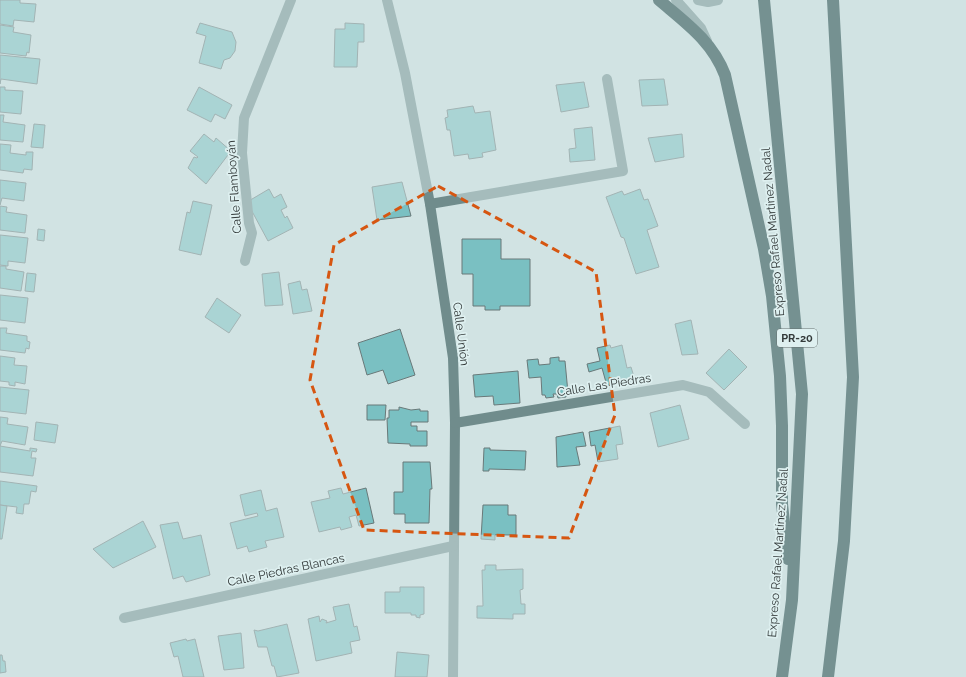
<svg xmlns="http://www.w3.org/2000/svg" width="966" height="677" viewBox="0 0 966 677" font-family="Raleway,sans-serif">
	<rect width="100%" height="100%" fill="#d1e3e3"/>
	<g fill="#7ac0c2" stroke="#697979">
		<polygon points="0,0 20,0 20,3 36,4 34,22 14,20 13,26 0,24"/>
		<polygon points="200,23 232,32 236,42 235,51 230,58 224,60 221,69 199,63 206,36 196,33"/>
		<polygon points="345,23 364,24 364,42 358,42 357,67 334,67 335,29 345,29"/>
		<polygon points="0,25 14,27 13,32 31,35 29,53 27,52 26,56 0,53"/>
		<polygon points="0,55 40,59 37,84 1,79 0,84"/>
		<polygon points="664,79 668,105 642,106 639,80"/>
		<polygon points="584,82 589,107 561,112 556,85"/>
		<polygon points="0,87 5,87 5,90 23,91 21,114 0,112"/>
		<polygon points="199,87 232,105 225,119 215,114 211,122 187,110"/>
		<polygon points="473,106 475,113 490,111 496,150 482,153 483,157 469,159 468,154 454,156 450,130 447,130 445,118 448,117 447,110"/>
		<polygon points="0,115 4,115 3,122 25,125 23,142 0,140"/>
		<polygon points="34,124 45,125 43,148 31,147"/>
		<polygon points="592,127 595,160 570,162 569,149 576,148 574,129"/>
		<polygon points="204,134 214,142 216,138 231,151 206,184 188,168 194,157 197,158 198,157 190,151"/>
		<polygon points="682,134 684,157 655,162 648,138"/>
		<polygon points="0,144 11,145 10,153 26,155 26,152 33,152 32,170 24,169 23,173 0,170"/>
		<polygon points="0,180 26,183 24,201 2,198 0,205"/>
		<polygon points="402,182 411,216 377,220 372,187"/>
		<polygon points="269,189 274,198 281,194 287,207 281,210 285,218 287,216 293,228 268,241 247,202"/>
		<polygon points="640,189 644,200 648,199 658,226 647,230 659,267 636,274 624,238 621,237 606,197 622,191 624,195"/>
		<polygon points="193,201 212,205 201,255 179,250 187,212 190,213"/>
		<polygon points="0,206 7,207 6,212 27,215 25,233 0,230"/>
		<polygon points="38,229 45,230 44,241 37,240"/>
		<polygon points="0,235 28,238 25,263 8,261 8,266 0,265"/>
		<polygon points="462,239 501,239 501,259 530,259 530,306 500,306 500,310 485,310 485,306 473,306 473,274 462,274"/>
		<polygon points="0,266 6,266 6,269 24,272 21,291 0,288"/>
		<polygon points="279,272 283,305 265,306 262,274"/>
		<polygon points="27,273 36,274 34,292 25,291"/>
		<polygon points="300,281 302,290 307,289 312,311 293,314 288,284"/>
		<polygon points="0,295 28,298 25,323 0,320"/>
		<polygon points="217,298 241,315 229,333 205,317"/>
		<polygon points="691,320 698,354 682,355 675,324"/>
		<polygon points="0,328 7,328 6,333 27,336 27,341 30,342 29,349 26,348 25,353 0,350"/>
		<polygon points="400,329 415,375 388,384 383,370 367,375 358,343"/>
		<polygon points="610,345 611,348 622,345 627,368 631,367 635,380 607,386 602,368 589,372 587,364 600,361 597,348"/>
		<polygon points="729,349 747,367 724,390 706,373"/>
		<polygon points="0,356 15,358 14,365 27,366 25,384 15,382 15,386 9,385 9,382 0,381"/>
		<polygon points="559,357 559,361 565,361 568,393 566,393 566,397 558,398 557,394 553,394 554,397 546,398 545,395 542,395 541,377 529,378 527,360 538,359 539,365 550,364 550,358"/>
		<polygon points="518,371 520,403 494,405 493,396 475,397 473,375"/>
		<polygon points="0,387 29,390 26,414 0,411"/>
		<polygon points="367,405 386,405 385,420 367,420"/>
		<polygon points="680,405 689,439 658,447 650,413"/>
		<polygon points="399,407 411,410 420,409 420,411 428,411 428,422 411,422 411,426 417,426 417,431 427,431 427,446 410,446 410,444 388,443 387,418 389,418 389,410 399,410"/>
		<polygon points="0,417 8,418 7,424 28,427 25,445 2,441 0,446"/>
		<polygon points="36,422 58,425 55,443 34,440"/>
		<polygon points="620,426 623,444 616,445 618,459 598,462 595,445 591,446 589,432"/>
		<polygon points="583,432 586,446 576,447 580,465 557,467 556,437"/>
		<polygon points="0,446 30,451 30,448 37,449 36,452 32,451 31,458 36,458 33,476 0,472"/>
		<polygon points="484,448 490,448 490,450 526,451 525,470 489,469 489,471 483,471"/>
		<polygon points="403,462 430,462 432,489 430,489 429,523 405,523 405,514 394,514 394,492 403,492"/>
		<polygon points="0,481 37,486 36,492 31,491 29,504 24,504 23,514 16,513 17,507 0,505"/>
		<polygon points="341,488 343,494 366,488 374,523 359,526 356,515 349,517 352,527 341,530 340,527 319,532 311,502 330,498 328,491"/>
		<polygon points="261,490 266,511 277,508 284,537 265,541 267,547 249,552 247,546 237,549 230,523 258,516 257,513 245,516 240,495"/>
		<polygon points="0,505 7,506 2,539 0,539"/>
		<polygon points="483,505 508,505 508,515 516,515 516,535 495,535 495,540 481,539"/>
		<polygon points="143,521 156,547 113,568 93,549"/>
		<polygon points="178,522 183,539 201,535 210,575 186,582 183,576 173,579 160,525"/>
		<polygon points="485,565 496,565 496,570 523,569 523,589 520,590 521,604 525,604 525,614 513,614 513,619 477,618 477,606 483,606 482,570 485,570"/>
		<polygon points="400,587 424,587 424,614 420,615 420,618 416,617 416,615 411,615 411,613 385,613 385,592 400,592"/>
		<polygon points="349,604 354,627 357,626 360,640 350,642 352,653 316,661 308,619 319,616 320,622 322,619 327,621 326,623 336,620 333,607"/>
		<polygon points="287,624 299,673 277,677 274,666 272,666 267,647 258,647 254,630 258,631"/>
		<polygon points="241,633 244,668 224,670 218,636"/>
		<polygon points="186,639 187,641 195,639 204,677 183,677 178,656 174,657 170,643"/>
		<polygon points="397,652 429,655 427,677 395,677"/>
		<polygon points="0,655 2,655 3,661 5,661 6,672 0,673"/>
	</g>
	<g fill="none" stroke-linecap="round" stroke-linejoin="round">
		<g stroke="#708c8c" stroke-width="10">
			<polyline points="387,0 405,73 430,204 453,358 455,423 453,677"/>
			<polyline points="676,0 701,28 707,41"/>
			<polyline points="698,0 708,2 718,0"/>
			<polyline points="430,204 623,171 607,79"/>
			<polyline points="245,261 252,233 249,223 242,153 244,118 291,0"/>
			<polyline points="455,423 683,385 709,392 745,424"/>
			<polyline points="124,618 453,546"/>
		</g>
		<g stroke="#052d2e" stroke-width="12">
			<path d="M659,0C686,23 712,41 725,75L764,249L772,296L780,376L782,426V504L788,559"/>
			<polyline points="764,0 802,394 792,600 782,677"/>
			<polyline points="828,677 844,541 853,377 833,0"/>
		</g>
	</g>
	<path d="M0 0H966V677H0ZM438,186L596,272L615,415L569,538L364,530L310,380L334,245Z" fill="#d1e3e3" fill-opacity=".55" fill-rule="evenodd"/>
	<path fill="none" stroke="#d65611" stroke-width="3" stroke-dasharray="8 5" stroke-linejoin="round" d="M438,186L596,272L615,415L569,538L364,530L310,380L334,245Z"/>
	<g text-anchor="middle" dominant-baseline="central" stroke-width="3.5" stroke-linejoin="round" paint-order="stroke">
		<rect fill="#def0f0" stroke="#667171" stroke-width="1" x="777" y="329" width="40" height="18" rx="3"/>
		<g font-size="11" font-weight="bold" fill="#333a3a">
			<text x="797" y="338">PR-20</text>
		</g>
		<g font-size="12" fill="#333a3a" stroke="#def0f0">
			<text transform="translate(234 187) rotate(-94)">Calle Flamboyán</text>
			<text transform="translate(773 232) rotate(-95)">Expreso Rafael Martínez Nadal</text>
			<text transform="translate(461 334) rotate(83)">Calle Unión</text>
			<text transform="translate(604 385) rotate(-9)">Calle Las Piedras</text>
			<text transform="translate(778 553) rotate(-86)">Expreso Rafael Martínez Nadal</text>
			<text transform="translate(286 570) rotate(-12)">Calle Piedras Blancas</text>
		</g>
	</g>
</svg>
